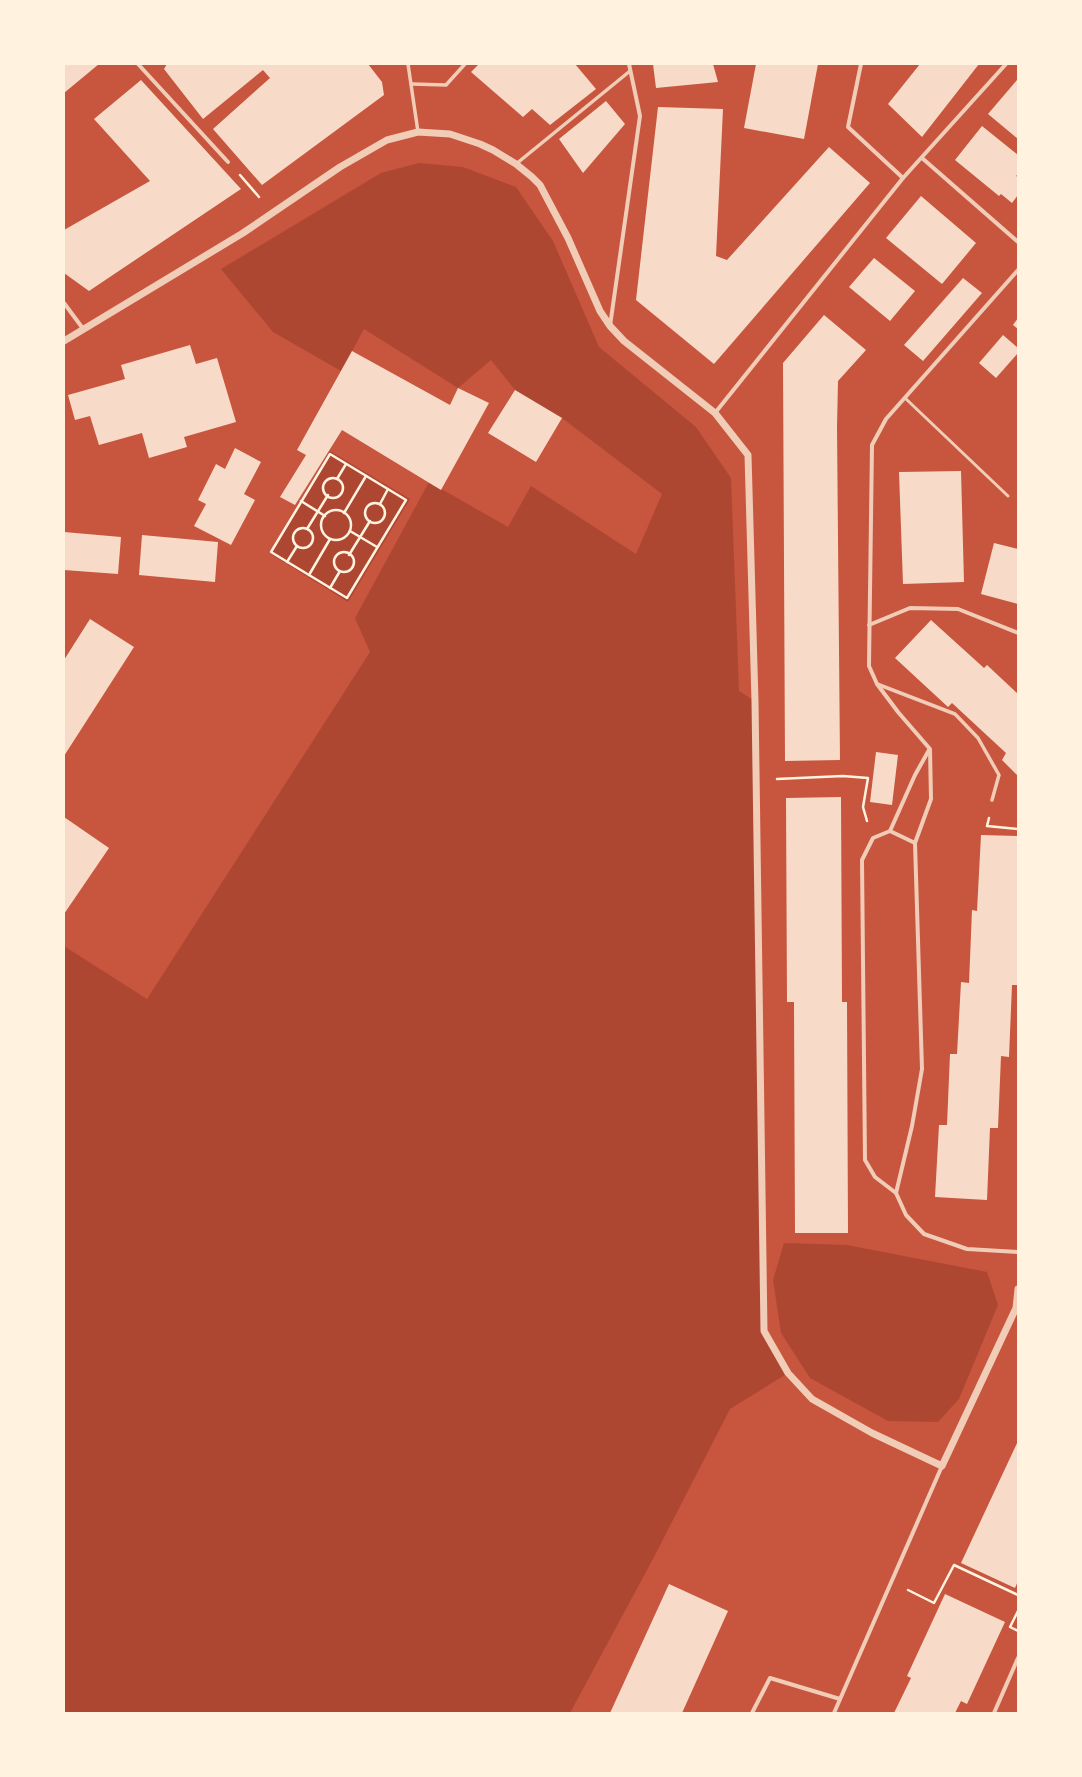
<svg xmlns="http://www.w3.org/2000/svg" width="1082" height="1777" viewBox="0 0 1082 1777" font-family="'Roboto Serif',serif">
	<rect width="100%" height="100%" fill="#c8553d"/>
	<g fill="#ae4732">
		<polygon points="419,163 463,167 516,187 553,241 599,347 696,427 731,478 739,691 755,701 764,1331 788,1373 730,1409 654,1557 570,1713 64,1713 64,946 147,999 370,652 355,618 429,482 508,527 531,486 636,554 662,494 562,418 515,390 491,360 458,388 364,329 341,371 273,332 221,269 381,173"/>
		<polygon points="330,451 410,499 348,602 269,553"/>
		<polygon points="784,1243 847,1245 987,1272 998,1305 959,1399 938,1422 888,1421 810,1378 781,1333 773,1280"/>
	</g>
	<g fill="#f7dbc8">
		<polygon points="64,64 99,64 64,93"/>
		<polygon points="167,64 368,64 382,82 384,95 262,185 213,129 270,78 263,70 203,119 164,69"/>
		<polygon points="479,64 575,64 596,89 550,125 532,109 523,117 471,72"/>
		<polygon points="653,64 713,64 718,82 656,88"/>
		<polygon points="756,64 818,64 804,139 744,128"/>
		<polygon points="920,64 979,64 922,137 888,104"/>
		<polygon points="141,80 241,189 89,291 64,273 64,230 150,181 94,119"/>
		<polygon points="1017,80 1018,81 1018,139 988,114"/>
		<polygon points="606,101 625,124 583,173 559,139"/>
		<polygon points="658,107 723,109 716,256 727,260 829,147 870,183 714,364 636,300"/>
		<polygon points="982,126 1018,155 1018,174 1016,176 1018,177 1018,195 1012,203 1001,194 999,196 955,160"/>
		<polygon points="921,196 976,243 942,284 886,238"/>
		<polygon points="874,258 915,291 890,321 849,287"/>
		<polygon points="963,278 982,293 923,361 904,345"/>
		<polygon points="824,315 866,350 838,381 837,427 840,760 785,761 783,363"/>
		<polygon points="1018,318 1018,329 1013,325"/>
		<polygon points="1003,335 1018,348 1018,353 996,378 979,363"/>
		<polygon points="190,345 196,364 217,358 236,422 184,437 187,447 149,458 142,433 99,445 90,416 75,420 68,395 125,379 121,365"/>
		<polygon points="352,351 450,405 458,388 489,403 441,490 342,430 295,505 280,497 306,455 297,450"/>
		<polygon points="515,390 562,418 536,462 488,433"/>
		<polygon points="235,448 261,462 244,494 255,500 231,545 194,526 206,504 198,500 216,464 225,469"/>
		<polygon points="961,471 964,582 903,584 899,472"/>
		<polygon points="64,532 121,537 118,574 64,570"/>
		<polygon points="142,535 218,542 215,582 139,575"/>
		<polygon points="994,543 1018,549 1018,604 981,594"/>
		<polygon points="90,619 134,647 64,756 64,660"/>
		<polygon points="931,620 984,668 987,665 1018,694 1018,776 1002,760 1006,753 952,703 948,707 895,658"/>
		<polygon points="876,752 898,755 892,805 870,802"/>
		<polygon points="841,797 842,1002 847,1002 848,1233 795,1233 794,1002 787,1002 786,798"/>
		<polygon points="64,817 109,848 64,914"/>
		<polygon points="981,835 1018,836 1018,985 1012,985 1009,1057 1001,1056 998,1128 990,1128 987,1200 935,1197 939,1125 947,1125 950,1054 957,1054 961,982 969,983 972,910 977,911"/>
		<polygon points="1018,1441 1018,1581 1015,1588 961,1563"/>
		<polygon points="669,1584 728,1611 682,1713 610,1713"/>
		<polygon points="945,1594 1005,1622 967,1704 961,1701 955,1713 894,1713 911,1678 907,1676"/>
	</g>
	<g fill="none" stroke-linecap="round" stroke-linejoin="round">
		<g stroke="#fff3e0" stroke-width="2.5">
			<polyline points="240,175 259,197"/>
			<polygon points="330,454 406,500 347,598 271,552"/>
			<circle cx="333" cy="488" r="10"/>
			<polyline points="337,479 346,464"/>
			<polyline points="301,501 325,516"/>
			<circle cx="375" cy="513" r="10"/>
			<polyline points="380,504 388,489"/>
			<circle cx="336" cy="525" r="15"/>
			<polyline points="344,513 366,476"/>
			<circle cx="303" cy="538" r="10"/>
			<polyline points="307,529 328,495"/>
			<polyline points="350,531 377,547"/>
			<circle cx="344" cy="562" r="10"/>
			<polyline points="349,555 370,521"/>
			<polyline points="287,562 297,546"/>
			<polyline points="309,575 330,539"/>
			<polyline points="330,588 340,571"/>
			<polyline points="777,779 843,776 868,778 863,807 867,821"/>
			<polyline points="989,818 987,826 1018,829"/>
			<polyline points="908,1590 934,1603 954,1565 1018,1595"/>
			<polyline points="1018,1611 1010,1627 1018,1631"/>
		</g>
		<polyline stroke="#f1ccb7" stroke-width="3" points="905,398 1008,496"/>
		<g stroke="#f1ccb7" stroke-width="3.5">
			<polyline points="408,64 418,132"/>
			<polyline points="412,84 446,85 465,64"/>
			<polyline points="516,164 630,71"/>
			<polyline points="877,684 955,714 978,738 999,775 992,800"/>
		</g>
		<g stroke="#f1ccb7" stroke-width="4">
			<polyline points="138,64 228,162"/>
			<polyline points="861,64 848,127 903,178"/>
			<polyline points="922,158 1018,242"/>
			<polyline points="64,303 84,330"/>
			<polyline points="610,326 640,116 629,64"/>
			<polyline points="715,413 903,178 1006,64"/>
			<polyline points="869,625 910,608 958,609 1018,633"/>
			<polyline points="890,831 915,775 929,750"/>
			<polyline points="915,843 890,831 873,838 862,860 865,1160 875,1177 896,1193 906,1215 924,1234 967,1249 1018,1252"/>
			<polyline points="896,1193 912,1126 922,1069 915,843 931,799 930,749 898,712 877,684 869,666 872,445 886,419 1018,270"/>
			<polyline points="752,1713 770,1678 840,1699"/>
			<polyline points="834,1713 942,1466"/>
			<polyline points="994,1713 1018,1658"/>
		</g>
		<polyline stroke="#f1ccb7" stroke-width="7" points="64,341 243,233 340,167 387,140 418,132 450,134 480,144 493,150 516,164 532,177 540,185 568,238 600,311 610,326 624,341 715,413 748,455 755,701 764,1331 788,1373 812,1399 872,1433 942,1466 1016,1308 1018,1289"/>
	</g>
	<rect width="1082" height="1777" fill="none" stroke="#fff3e0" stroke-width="130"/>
</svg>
